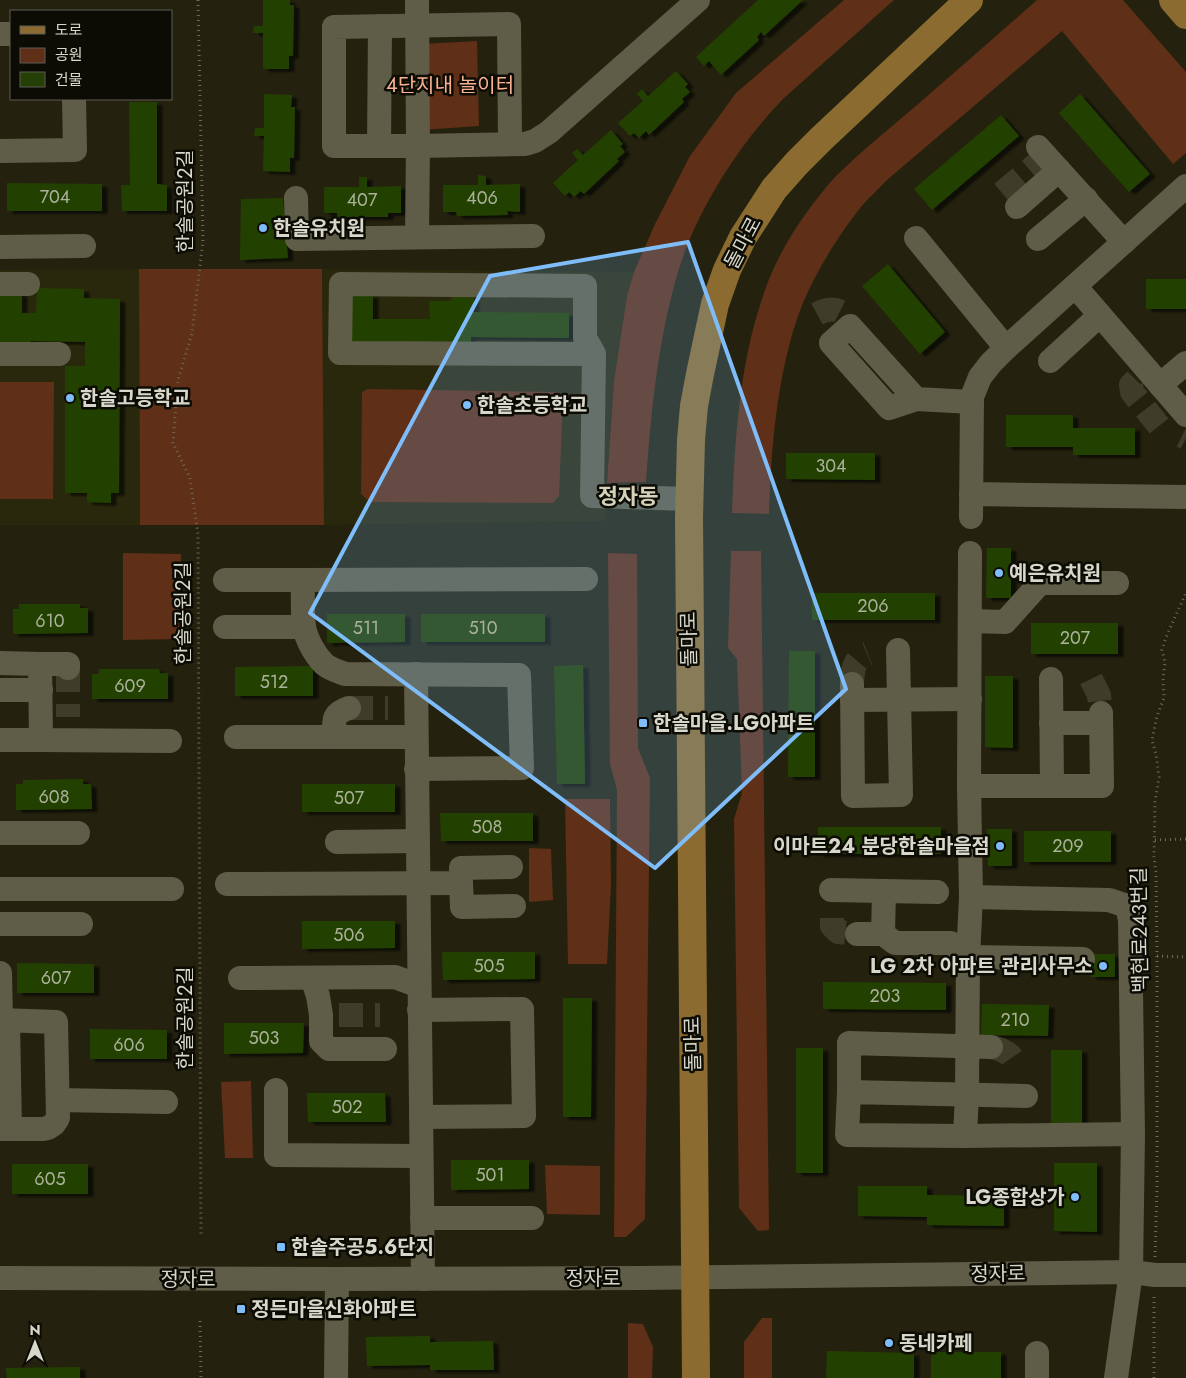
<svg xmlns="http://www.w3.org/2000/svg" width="1186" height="1378" viewBox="0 0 1186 1378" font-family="Jost,'Noto Sans KR',sans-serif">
	<defs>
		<filter id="shadow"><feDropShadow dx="5.5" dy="3" stdDeviation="1" flood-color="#0009"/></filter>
	</defs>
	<rect width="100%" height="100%" fill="#24220e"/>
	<g fill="#2a280c">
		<polygon points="139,269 140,525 0,525 0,270"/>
		<polygon points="322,269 634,272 627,296 614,381 610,429 605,521 324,525"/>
	</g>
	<g fill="#5f2f17">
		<path d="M844,0H894L784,98C740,143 696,211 678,272C658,340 651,411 646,482L607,483L614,381L627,296L634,272L655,224L690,156L736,93Z"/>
		<path d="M1037,0H1123L1186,72V153L1173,164L1062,31L887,180C879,189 869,197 861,207C837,237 811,279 798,316C777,377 771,449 769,514L732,513C735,439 739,364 764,293C778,251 805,211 835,177C841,171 848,165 854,159C875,140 896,123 917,105C957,70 997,35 1037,0Z"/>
		<polygon points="477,41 479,126 422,130 423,44"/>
		<polygon points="139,269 322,269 324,525 140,525"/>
		<polygon points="0,382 54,382 53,499 0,499"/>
		<polygon points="368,389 558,392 563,396 559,496 553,503 370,502 361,494 362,392"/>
		<polygon points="731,551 761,551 769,1230 758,1231 739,1208 734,819 742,793 737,659 728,648"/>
		<polygon points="123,553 181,554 179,639 123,640"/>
		<polygon points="608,553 637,554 638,748 650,778 645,1219 626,1237 614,1237 617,790 610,764"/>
		<polygon points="565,799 610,799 611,885 607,964 568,964"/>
		<polygon points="529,848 551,849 553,900 529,902"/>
		<polygon points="251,1081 253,1158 225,1158 221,1082"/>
		<polygon points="545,1165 600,1166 600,1215 547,1214"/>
		<polygon points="762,1318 772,1318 772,1378 744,1378 744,1342"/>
		<polygon points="628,1323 643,1324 653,1347 652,1378 628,1378"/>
	</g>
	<g fill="#244006" filter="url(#shadow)">
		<polygon points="263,0 290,0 290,5 294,5 293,56 289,56 289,69 263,69 263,33 253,33 254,26 263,26"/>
		<polygon points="758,0 803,0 764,36 761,32 757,37 759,40 721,75 709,61 704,66 696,57"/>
		<polygon points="676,71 688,84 685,87 690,92 682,99 684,102 649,135 646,131 639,138 634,133 630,136 618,123 643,101 637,94 642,89 648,96"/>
		<polygon points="264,94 292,95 291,107 295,107 294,158 290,158 290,172 263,171 264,136 254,136 255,128 264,128"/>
		<polygon points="1080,94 1150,174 1129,192 1059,113"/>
		<polygon points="129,102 157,102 157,184 167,185 167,211 122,211 121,185 130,185"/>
		<polygon points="1001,115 1019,136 932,210 914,189"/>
		<polygon points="611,130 623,144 620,146 625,152 617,159 619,161 584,194 581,191 574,197 569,192 565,196 553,183 578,160 572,153 577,149 583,155"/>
		<polygon points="478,175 486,176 486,185 520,184 520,212 507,211 508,215 457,216 456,212 443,212 443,185 478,185"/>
		<polygon points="359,177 367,177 367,187 401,186 401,213 388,213 388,217 337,217 337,213 324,213 324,187 359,187"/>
		<polygon points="7,183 102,184 102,211 7,211"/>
		<polygon points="283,198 288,258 240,260 241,199"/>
		<polygon points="888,264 945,332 920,354 862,286"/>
		<rect x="1146" y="279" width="40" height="30"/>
		<polygon points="37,288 84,289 84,298 120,299 119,493 111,493 111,503 87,502 87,493 65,493 65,366 85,366 85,342 31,341 31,345 0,344 0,293 22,293 22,313 36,313"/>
		<polygon points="348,295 373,295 373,319 430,319 429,301 451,301 452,296 474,296 474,312 569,313 569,338 471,337 471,347 348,342"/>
		<polygon points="1006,415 1073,415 1073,428 1135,428 1135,455 1073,455 1073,447 1006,447"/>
		<polygon points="786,453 875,453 875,480 786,479"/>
		<polygon points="987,548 1011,548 1011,598 986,598"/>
		<rect x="812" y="593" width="123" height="27"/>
		<polygon points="19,604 80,604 80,608 88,608 88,633 13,634 13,609 19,609"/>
		<polygon points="327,614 405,614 405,642 327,643"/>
		<rect x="421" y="614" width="124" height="28"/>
		<rect x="1031" y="623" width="87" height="31"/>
		<polygon points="789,651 815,651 815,777 788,777"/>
		<polygon points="583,665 585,784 557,784 554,666"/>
		<polygon points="313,666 313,696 235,696 235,667"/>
		<polygon points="99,669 159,669 160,673 168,673 168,699 92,699 92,674 99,674"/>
		<polygon points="985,676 1013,676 1013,748 985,747"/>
		<polygon points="83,779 83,784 91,784 92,809 16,810 16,784 23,784 23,780"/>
		<rect x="302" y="784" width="93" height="28"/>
		<polygon points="440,813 533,813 533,841 441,841"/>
		<rect x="818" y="827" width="123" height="27"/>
		<polygon points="987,829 1012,829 1012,866 988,866"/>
		<rect x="1024" y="831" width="87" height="31"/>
		<polygon points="302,921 395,921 395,948 302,949"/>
		<polygon points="442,952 535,952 535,979 443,980"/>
		<rect x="1091" y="954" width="24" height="23"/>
		<polygon points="17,963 94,964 94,993 17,993"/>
		<polygon points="823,982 946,983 946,1010 823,1009"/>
		<polygon points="563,998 592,998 591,1117 563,1117"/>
		<polygon points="982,1004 1049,1005 1048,1036 981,1035"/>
		<polygon points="224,1023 304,1023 303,1053 224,1054"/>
		<polygon points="90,1029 167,1030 167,1059 90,1059"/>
		<rect x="796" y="1048" width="27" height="125"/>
		<polygon points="1051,1050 1082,1050 1082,1123 1051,1124"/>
		<polygon points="307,1093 385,1093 386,1122 308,1122"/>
		<polygon points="451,1160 529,1160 529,1189 451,1190"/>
		<polygon points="1054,1163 1097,1163 1097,1232 1054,1231"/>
		<rect x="12" y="1164" width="76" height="30"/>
		<polygon points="858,1186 927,1186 927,1195 1004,1196 1004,1226 927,1225 927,1217 858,1216"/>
		<polygon points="430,1336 430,1342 493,1341 494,1370 430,1370 430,1365 367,1366 366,1337"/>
		<polygon points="827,1351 914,1353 914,1378 826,1378"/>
		<rect x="931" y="1352" width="70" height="26"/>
		<polygon points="80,1367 80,1378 7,1378 6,1368"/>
	</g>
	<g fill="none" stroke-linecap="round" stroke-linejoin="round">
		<g stroke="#3f3d2a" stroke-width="24" stroke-dasharray="24 12" stroke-linecap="butt">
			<polyline points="1002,193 1039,162"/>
			<path d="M817,314C828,308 838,307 847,317"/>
			<polyline points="1136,380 1131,385 1132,392 1159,426"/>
			<polyline points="1182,436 1186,438"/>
			<polyline points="68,668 68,717"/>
			<polyline points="1091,679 1099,695 1101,713"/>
			<path d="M852,684C853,668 853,660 868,654"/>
			<polyline points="349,708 388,708"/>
			<polyline points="832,918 832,926 838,932 857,934"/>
			<polyline points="339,1015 380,1015"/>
			<path d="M991,1047C1004,1050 1015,1054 1015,1069"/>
		</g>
		<g stroke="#6c6a59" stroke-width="3" stroke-dasharray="1 4" stroke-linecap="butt">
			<polyline points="198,0 203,241 192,333 178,380 173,443 190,478 198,534 201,1234"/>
			<polyline points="1155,840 1186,839"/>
			<polyline points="1157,956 1186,957"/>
			<polyline points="1155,1257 1157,1187 1157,956 1156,873 1154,857 1155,802 1159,777 1156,754 1152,740 1157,716 1164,698 1163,679 1165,662 1162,650 1166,637 1186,593"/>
			<polyline points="200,1321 201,1378"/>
			<polyline points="1154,1378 1154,1294"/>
		</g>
		<g stroke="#5f5d48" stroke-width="24">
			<polyline points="417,0 418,146 525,144 535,141 549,132 698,0"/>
			<polyline points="380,26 379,146 418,146 417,237"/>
			<polyline points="0,34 11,34"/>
			<polyline points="379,146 334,146 334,27 509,24 510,144"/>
			<polyline points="1038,147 1124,242"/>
			<polyline points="0,151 75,150 74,99"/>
			<polyline points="296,198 297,239 533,236"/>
			<polyline points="1017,207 1059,170"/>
			<polyline points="916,238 1006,348"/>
			<polyline points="1038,239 1086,199"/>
			<polyline points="0,247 84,246"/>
			<polyline points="0,284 28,284"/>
			<polyline points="1075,286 1186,415"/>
			<polyline points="0,354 59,354"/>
			<polyline points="594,354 340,353 341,284 585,286 585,338 594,354 592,496 689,499"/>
			<polyline points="1050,361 1100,315"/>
			<polyline points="1160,385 1186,363"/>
			<polyline points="916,399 889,408 831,343 850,326 916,399 972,402"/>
			<polyline points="971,494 1186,497"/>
			<polyline points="971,517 972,397 980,377 991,363 1006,348 1186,186"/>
			<polyline points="225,580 303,580"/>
			<polyline points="970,621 1005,622 1040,583 1117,583"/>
			<polyline points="225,627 304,627"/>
			<polyline points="0,663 40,664 41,740 170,741"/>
			<polyline points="40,664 68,664 68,668"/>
			<polyline points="416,674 423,1279"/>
			<polyline points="1051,679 1052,786"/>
			<polyline points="852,684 853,796 901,795 898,650"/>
			<polyline points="0,690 41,690"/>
			<polyline points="852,700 970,699"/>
			<polyline points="1051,723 1101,723"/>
			<polyline points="236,737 416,737"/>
			<path d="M335,737C334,721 331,714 349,708"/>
			<polyline points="0,740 41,740"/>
			<path d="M416,769L522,768L519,675L345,674C337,671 330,669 324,664C315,655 306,639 304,626C302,611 303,595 303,580L586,579"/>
			<polyline points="969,786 1102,786 1101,713"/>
			<polyline points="0,833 78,833"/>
			<polyline points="337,842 417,841"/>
			<polyline points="461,883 462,907 514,906"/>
			<polyline points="227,884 461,883 461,868 511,867"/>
			<polyline points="0,889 172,889"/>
			<polyline points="831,890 937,892"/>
			<polyline points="884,891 883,934 895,943 951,943 968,957 1083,959"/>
			<polyline points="971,897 1109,900 1127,906 1130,920 1133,1134 1131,1272 1116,1378"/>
			<polyline points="0,924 81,924"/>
			<polyline points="857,934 883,934"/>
			<polyline points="0,973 1,1020"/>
			<polyline points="240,978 395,977 419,986"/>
			<polyline points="312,978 318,996 321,1015 321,1041 329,1049 385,1049"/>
			<polyline points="419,1010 522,1009 524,1116 421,1117"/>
			<polyline points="0,1020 56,1022 58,1118 54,1124 48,1128 43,1129 0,1129"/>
			<polyline points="8,1021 10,1129"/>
			<polyline points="276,1090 276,1155 421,1156"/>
			<polyline points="849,1092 849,1043 991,1047"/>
			<polyline points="1026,1096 849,1092 847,1135 965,1136 1133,1134"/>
			<polyline points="58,1100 166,1102"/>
			<polyline points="965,1136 967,1094 968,957 971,897 969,786 970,553"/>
			<polyline points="422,1218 532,1218"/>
			<polyline points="0,1278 337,1279 642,1278 1131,1272 1155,1275 1186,1275"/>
			<polyline points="336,1378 337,1279"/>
			<polyline points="1037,1378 1037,1353"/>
		</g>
		<g stroke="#8b6b2f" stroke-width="28">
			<polyline points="1173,0 1186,15"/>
			<polyline points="696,1378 689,518 691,440 694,406 700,374 715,304 727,270 743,237 774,189 797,163 821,139 969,0"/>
		</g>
	</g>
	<path fill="#7fbdfa" fill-opacity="0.2" stroke="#7fbdfa" stroke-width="4" stroke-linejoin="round" d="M688,242L846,689L655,868L310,613L490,276Z"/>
	<g fill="#7fbdfa" stroke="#0c0b04" stroke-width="2">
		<circle cx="263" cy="228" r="5"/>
		<circle cx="70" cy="398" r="5"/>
		<circle cx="467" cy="405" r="5"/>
		<circle cx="999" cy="573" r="5"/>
		<rect x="638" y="718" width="10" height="10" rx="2.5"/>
		<circle cx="1000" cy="846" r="5"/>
		<circle cx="1103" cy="966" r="5"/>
		<circle cx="1075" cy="1197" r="5"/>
		<rect x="276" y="1242" width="10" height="10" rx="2.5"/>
		<rect x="236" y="1304" width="10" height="10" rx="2.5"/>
		<circle cx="889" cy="1343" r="5"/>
	</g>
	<g text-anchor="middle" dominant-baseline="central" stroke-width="5" stroke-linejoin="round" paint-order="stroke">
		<g font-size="18" fill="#abb19a">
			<text x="55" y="197">704</text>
			<text x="482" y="198">406</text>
			<text x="362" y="200">407</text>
			<text x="831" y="466">304</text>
			<text x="873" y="606">206</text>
			<text x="50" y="621">610</text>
			<text x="366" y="628">511</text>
			<text x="483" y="628">510</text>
			<text x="1075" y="638">207</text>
			<text x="274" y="682">512</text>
			<text x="130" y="686">609</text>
			<text x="54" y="797">608</text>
			<text x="349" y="798">507</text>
			<text x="487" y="827">508</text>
			<text x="1068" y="846">209</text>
			<text x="349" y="935">506</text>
			<text x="489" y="966">505</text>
			<text x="56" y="978">607</text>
			<text x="885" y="996">203</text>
			<text x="1015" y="1020">210</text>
			<text x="264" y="1038">503</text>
			<text x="129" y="1045">606</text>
			<text x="347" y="1107">502</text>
			<text x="490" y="1175">501</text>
			<text x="50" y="1179">605</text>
		</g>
		<g font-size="20" fill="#f8b190" stroke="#0c0b04">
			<text x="450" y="85">4단지내 놀이터</text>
		</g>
		<g font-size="20" fill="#d8d7cb" stroke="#0c0b04">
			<text transform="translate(185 201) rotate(-90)">한솔공원2길</text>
			<text transform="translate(743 243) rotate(-62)">돌마로</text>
			<text transform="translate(183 613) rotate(-90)">한솔공원2길</text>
			<text transform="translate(689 639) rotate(-91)">돌마로</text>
			<text transform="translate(1140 930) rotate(-91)">백현로243번길</text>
			<text transform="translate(185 1018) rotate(-90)">한솔공원2길</text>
			<text transform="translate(693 1044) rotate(-91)">돌마로</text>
			<text transform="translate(998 1274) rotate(-1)">정자로</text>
			<text x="593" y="1278">정자로</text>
			<text x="188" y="1279">정자로</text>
		</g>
		<g font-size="20" font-weight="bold" fill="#d8d7cb" stroke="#0c0b04" text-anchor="start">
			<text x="273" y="228">한솔유치원</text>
			<text x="80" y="398">한솔고등학교</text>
			<text x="477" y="405">한솔초등학교</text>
			<text x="1009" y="573">예은유치원</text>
			<text x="653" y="723">한솔마을.LG아파트</text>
			<text x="990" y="846" text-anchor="end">이마트24 분당한솔마을점</text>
			<text x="1093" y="966" text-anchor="end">LG 2차 아파트 관리사무소</text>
			<text x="1065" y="1197" text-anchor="end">LG종합상가</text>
			<text x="291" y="1247">한솔주공5.6단지</text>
			<text x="251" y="1309">정든마을신화아파트</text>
			<text x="899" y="1343">동네카페</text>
		</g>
		<g font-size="22" font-weight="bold" fill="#d4d2b9" stroke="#0c0b04">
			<text x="628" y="496">정자동</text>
		</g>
	</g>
	<rect x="10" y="10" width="162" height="90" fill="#0c0b04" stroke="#5e5d54"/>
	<rect x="20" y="26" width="25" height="8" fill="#8b6b2f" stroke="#5e5d54"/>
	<text x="55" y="35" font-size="15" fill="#d8d7cb">도로</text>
	<rect x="20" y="48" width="25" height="15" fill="#5f2f17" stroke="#5e5d54"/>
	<text x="55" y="60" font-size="15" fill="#d8d7cb">공원</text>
	<rect x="20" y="72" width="25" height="15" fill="#244006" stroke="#5e5d54"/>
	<text x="55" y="85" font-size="15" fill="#d8d7cb">건물</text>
	<g transform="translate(35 1343)" stroke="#0c0b04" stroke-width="4" paint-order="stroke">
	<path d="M0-4L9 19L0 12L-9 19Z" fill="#d8d7cb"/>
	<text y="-8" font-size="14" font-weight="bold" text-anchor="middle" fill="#d8d7cb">N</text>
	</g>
</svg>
